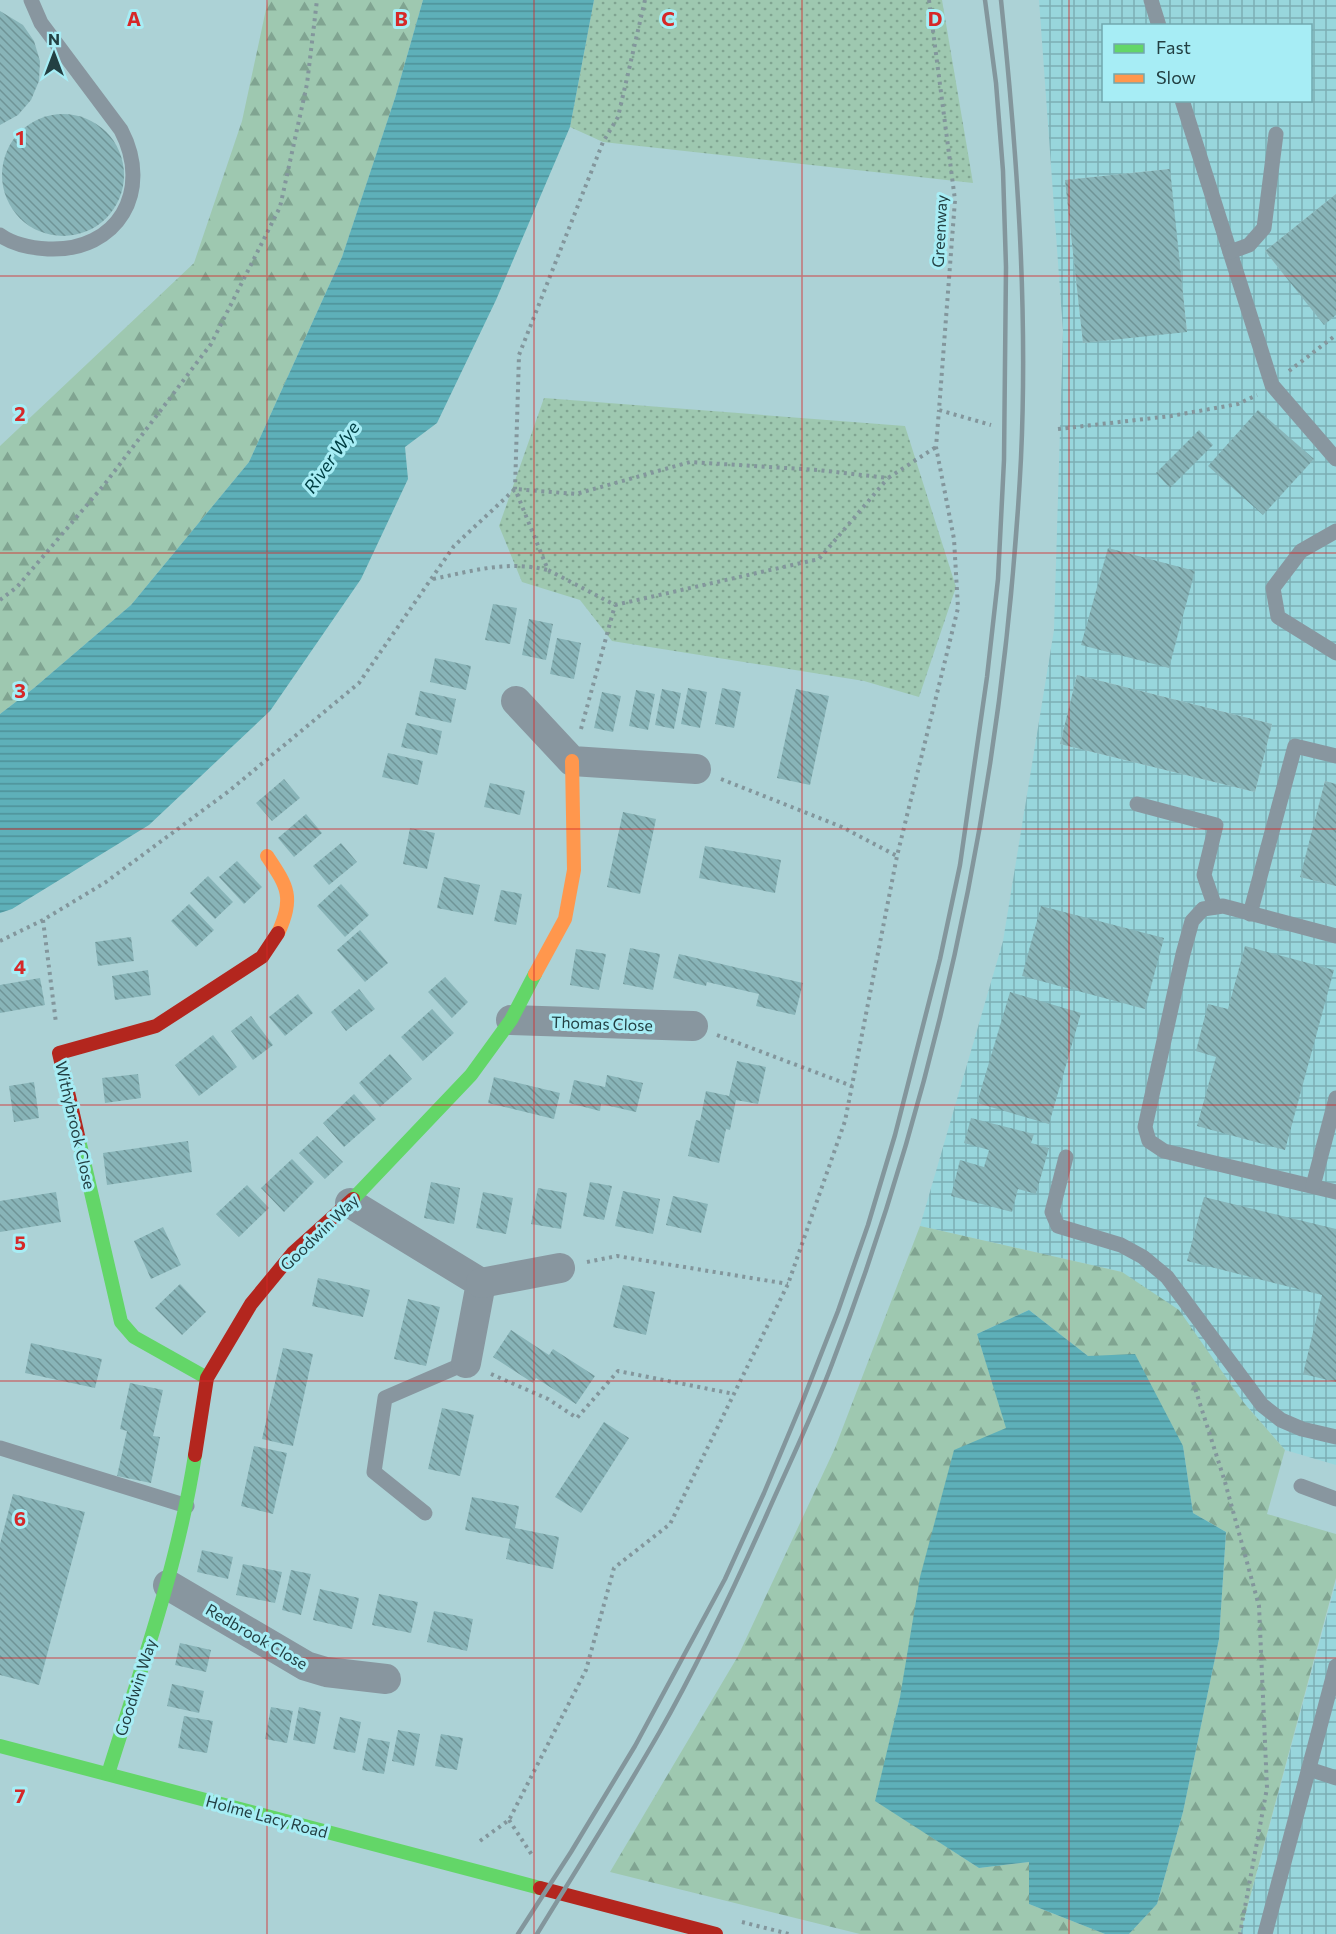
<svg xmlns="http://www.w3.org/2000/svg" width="1336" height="1934" viewBox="0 0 1336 1934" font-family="Commissioner,sans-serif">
	<defs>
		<pattern id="industrial-grid" width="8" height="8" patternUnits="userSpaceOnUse" patternTransform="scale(1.5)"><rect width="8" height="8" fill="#98d6dc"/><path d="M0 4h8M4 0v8" fill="none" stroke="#7cafb4"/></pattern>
		<pattern id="grass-dots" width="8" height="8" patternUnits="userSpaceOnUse" patternTransform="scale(1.5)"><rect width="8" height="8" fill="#9ec8b0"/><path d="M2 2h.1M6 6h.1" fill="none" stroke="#80a491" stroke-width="1.8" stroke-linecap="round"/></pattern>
		<pattern id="forest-firs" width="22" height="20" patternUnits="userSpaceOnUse" patternTransform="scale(1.5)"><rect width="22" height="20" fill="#9ec8b0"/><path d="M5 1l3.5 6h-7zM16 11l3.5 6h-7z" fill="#80a491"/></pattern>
		<pattern id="water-rules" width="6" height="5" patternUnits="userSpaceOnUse" patternTransform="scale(1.5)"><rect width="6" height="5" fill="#5eb0b9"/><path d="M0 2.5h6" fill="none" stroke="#4d9198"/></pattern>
		<pattern id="building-back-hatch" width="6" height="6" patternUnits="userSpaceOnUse" patternTransform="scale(1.5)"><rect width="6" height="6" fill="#88b4b8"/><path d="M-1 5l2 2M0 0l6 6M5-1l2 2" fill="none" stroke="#6f9497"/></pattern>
	</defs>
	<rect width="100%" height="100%" fill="#acd2d6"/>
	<g fill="url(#industrial-grid)" fill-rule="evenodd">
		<path d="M1039,0H1336V194L1265,251L1324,324L1336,315V784L1325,781L1301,877L1336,886V1465L1285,1450L1244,1403L1122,1272L920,1226L1003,941L1054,630L1063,331ZM1104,26H1310V100H1104ZM1169,169L1187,331L1083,343L1065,180ZM1077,675L1272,724L1255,792L1060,744Z"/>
		<polygon points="1336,1582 1336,1934 1240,1934"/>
	</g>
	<g fill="url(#grass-dots)">
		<polygon points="594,0 942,0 973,183 603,142 570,127"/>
		<polygon points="544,398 905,426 956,587 919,697 864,681 612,641 580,600 522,582 499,526"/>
	</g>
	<g fill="url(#forest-firs)">
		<polygon points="268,0 423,0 395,98 342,257 249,462 131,605 34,688 0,714 0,446 194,263 242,121"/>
		<polygon points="920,1226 1122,1272 1179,1310 1244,1403 1285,1450 1267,1514 1336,1534 1336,1578 1240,1934 1129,1934 1157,1904 1183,1812 1219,1639 1226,1532 1193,1513 1183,1446 1088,1356 1029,1310 977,1334 1007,1428 900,1697 876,1801 979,1868 1029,1862 1029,1904 1105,1934 860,1934 610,1872 738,1656 835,1448"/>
	</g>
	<g fill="url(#water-rules)">
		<polygon points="423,0 594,0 570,127 496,300 437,423 405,447 408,479 361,579 270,711 149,825 12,909 0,913 0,714 34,688 131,605 249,462 342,257 395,98"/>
		<polygon points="1029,1310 1088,1356 1135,1354 1183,1446 1193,1513 1226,1532 1219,1639 1183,1812 1157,1904 1129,1934 1105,1934 1029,1904 1029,1862 979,1868 875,1801 900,1697 920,1577 954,1450 1006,1428 977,1334"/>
	</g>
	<g fill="url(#building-back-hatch)">
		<polygon points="0,11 23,25 34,41 40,61 39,81 31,100 18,115 0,125"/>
		<circle cx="63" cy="175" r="61"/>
		<polygon points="1170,169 1187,332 1083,343 1065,180"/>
		<polygon points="1336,194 1336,315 1324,325 1265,251"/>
		<polygon points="1258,410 1314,459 1263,515 1208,466"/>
		<polygon points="1199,430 1213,445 1170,488 1156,473"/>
		<polygon points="1108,548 1195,571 1169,668 1081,645"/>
		<polygon points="493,604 517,608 510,644 485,640"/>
		<polygon points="529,619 553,624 546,660 522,655"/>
		<polygon points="557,638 581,643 574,679 550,674"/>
		<polygon points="435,658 471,666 466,690 430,682"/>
		<polygon points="1077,675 1272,724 1255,792 1060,744"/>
		<polygon points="688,688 707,692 700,728 681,724"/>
		<polygon points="722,688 741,692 734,728 715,724"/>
		<polygon points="662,689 681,693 674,729 655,725"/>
		<polygon points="796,689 829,696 810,785 777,778"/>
		<polygon points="636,690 655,694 648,730 629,726"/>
		<polygon points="420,691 456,699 451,723 415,715"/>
		<polygon points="602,692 621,696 613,732 594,728"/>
		<polygon points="407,723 442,731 437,755 401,747"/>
		<polygon points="388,753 423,761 418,785 382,777"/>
		<polygon points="284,779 300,798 272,821 256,803"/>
		<polygon points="1325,781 1336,784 1336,886 1300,877"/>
		<polygon points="490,783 525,791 520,815 484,807"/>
		<polygon points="623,812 656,819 640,894 607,887"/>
		<polygon points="306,814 322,833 294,857 278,838"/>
		<polygon points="410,828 435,833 427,869 403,864"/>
		<polygon points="341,843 357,862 329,885 313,866"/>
		<polygon points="705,846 781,860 775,893 699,878"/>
		<polygon points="237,861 262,887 244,904 219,877"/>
		<polygon points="208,876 233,902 215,919 190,893"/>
		<polygon points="444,877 480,885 473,915 437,908"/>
		<polygon points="341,884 369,915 345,937 317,906"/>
		<polygon points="501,890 522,894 516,925 494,921"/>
		<polygon points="189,904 214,930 196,947 171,921"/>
		<polygon points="1041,906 1164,938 1145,1009 1022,976"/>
		<polygon points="360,930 388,963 365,982 337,950"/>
		<polygon points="131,937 134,961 98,966 95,942"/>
		<polygon points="1245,946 1334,970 1285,1150 1197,1126 1216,1057 1196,1051 1208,1004 1228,1009"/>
		<polygon points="630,948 660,954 653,990 623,984"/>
		<polygon points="576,949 606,954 599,990 570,985"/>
		<polygon points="679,954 803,983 795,1015 756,1006 759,994 707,982 706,986 673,978"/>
		<polygon points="148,970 151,995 115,1000 112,976"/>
		<polygon points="445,977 468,1002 452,1018 428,992"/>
		<polygon points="40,978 45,1005 0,1013 0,985"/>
		<polygon points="359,989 375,1009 346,1031 331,1012"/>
		<polygon points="1010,992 1081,1013 1049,1124 977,1103"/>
		<polygon points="298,994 313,1013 285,1036 269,1017"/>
		<polygon points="432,1009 454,1033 423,1061 401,1037"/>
		<polygon points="251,1016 273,1045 253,1060 231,1031"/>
		<polygon points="213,1035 237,1067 199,1096 175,1065"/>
		<polygon points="390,1054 412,1079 380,1107 359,1083"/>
		<polygon points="737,1061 766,1067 758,1104 736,1100 730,1130 726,1129 719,1163 688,1156 696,1120 700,1121 706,1091 729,1096"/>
		<polygon points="138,1074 141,1098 105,1103 102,1078"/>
		<polygon points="607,1075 643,1083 636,1112 601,1104 600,1111 569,1103 574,1080 605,1087"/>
		<polygon points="494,1077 560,1093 554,1119 488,1103"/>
		<polygon points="34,1082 39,1118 14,1122 9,1086"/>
		<polygon points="354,1094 376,1119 344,1147 323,1123"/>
		<polygon points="971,1118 1034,1134 1031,1143 1049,1148 1036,1194 1018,1189 1012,1212 951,1196 960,1160 984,1167 989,1150 964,1143"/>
		<polygon points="317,1136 343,1162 325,1179 299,1153"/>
		<polygon points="188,1141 192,1172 107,1185 103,1153"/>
		<polygon points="292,1159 314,1182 284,1212 261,1188"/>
		<polygon points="431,1182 460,1188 454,1224 424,1218"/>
		<polygon points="590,1182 612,1186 604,1220 583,1216"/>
		<polygon points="247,1185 269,1208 239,1237 216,1214"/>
		<polygon points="538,1188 567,1193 561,1229 531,1224"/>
		<polygon points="623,1191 660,1199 653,1234 615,1226"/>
		<polygon points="56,1192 61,1222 0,1232 0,1201"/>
		<polygon points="483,1192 513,1198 506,1234 476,1228"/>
		<polygon points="673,1196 708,1204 701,1233 666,1225"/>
		<polygon points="1204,1197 1336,1229 1336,1382 1303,1374 1322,1295 1187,1261"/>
		<polygon points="163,1227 181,1265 151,1279 134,1241"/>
		<polygon points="318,1278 370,1290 363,1317 312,1306"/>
		<polygon points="180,1284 206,1312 182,1335 155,1308"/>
		<polygon points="623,1285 655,1292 646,1335 613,1327"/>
		<polygon points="408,1299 440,1307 426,1366 394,1359"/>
		<polygon points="511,1330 549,1355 553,1349 595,1376 576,1404 536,1378 533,1383 493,1357"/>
		<polygon points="31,1343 102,1359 95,1388 25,1373"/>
		<polygon points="283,1348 313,1354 293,1446 262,1439"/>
		<polygon points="130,1383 163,1390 153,1436 160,1437 151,1483 117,1476 127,1431 120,1429"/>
		<polygon points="442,1408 474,1415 460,1476 428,1469"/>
		<polygon points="604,1422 629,1438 581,1513 555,1497"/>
		<polygon points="254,1446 287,1453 273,1514 241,1506"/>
		<polygon points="13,1494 85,1512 39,1685 0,1675 0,1544"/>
		<polygon points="472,1497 519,1506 515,1528 559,1537 553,1569 506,1559 510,1539 465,1530"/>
		<polygon points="202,1550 233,1557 228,1579 197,1572"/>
		<polygon points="243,1564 282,1572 275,1603 236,1595"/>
		<polygon points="291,1570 311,1574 301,1615 282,1610"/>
		<polygon points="320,1589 359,1598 352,1629 313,1620"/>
		<polygon points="379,1594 418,1602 411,1633 372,1625"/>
		<polygon points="434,1611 473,1619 467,1651 427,1642"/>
		<polygon points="180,1643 211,1650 206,1672 175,1665"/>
		<polygon points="172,1684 204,1691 199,1713 167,1706"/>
		<polygon points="271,1707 293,1711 287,1743 265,1739"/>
		<polygon points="299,1707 321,1712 315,1744 293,1740"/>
		<polygon points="184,1716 213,1721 207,1753 178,1748"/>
		<polygon points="340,1717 361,1722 355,1753 333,1749"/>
		<polygon points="398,1730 420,1734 414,1766 392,1761"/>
		<polygon points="441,1734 463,1738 457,1770 435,1766"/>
		<polygon points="368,1738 390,1742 384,1774 362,1770"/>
	</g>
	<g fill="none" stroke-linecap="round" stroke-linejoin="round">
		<g stroke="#83969c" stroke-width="4" stroke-dasharray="3 4.5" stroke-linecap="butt">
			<polyline points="645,0 618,117 603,142 519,355 515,489 548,570 615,605 819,559 888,478"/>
			<polyline points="929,0 955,200 939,410 991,425"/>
			<polyline points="1289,371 1336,335"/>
			<polyline points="1058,429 1171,416 1238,404 1257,395"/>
			<path d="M433,579C472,571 508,560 547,570"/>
			<polyline points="0,600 17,587 104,485 211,344 280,207 307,84 317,0"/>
			<polyline points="581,729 615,605"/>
			<polyline points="721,779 842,827 897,856"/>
			<polyline points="43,920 56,1023"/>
			<polyline points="0,941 43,920 106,882 229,791 359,683 454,546 515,489 576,494 690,462 818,470 888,478 936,447"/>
			<polyline points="717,1035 852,1086"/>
			<polyline points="587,1262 617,1256 788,1284"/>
			<polyline points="491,1374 548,1399 577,1418 618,1371 734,1394"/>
			<polyline points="1193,1382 1225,1482 1259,1606 1267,1788 1240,1934"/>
			<polyline points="509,1820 532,1855"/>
			<polyline points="480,1841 509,1820 586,1670 614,1568 670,1524 788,1284 845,1121 897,856 958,608 954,539 936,447 939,410"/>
			<polyline points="742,1922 789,1934"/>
		</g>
		<g stroke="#88969f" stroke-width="15">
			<polyline points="1151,0 1159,26"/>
			<polyline points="1182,100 1272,385 1336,459"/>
			<path d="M0,235C14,245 31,248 48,249C118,252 153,191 121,130L41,23L31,0"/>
			<polyline points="1230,252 1249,245 1264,228 1276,134"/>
			<polyline points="1336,531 1301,551 1273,588 1278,617 1336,653"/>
			<polyline points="1137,804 1216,825 1204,875 1215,907"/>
			<polyline points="1250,914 1295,746 1336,756"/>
			<polyline points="1336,936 1223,906 1203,909 1192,921 1183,954 1145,1127 1149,1141 1164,1151 1336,1192"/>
			<polyline points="1066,1157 1052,1212 1058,1226 1121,1245 1143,1257 1167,1277 1262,1405 1281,1420 1302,1429 1336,1437"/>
			<polyline points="1313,1186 1336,1098"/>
			<polyline points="0,1448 187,1506"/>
			<polyline points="1301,1486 1336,1499"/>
			<polyline points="425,1513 374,1472 385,1398 466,1363"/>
			<polyline points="1309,1769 1336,1778"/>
			<polyline points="1265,1934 1336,1666"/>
		</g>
		<g stroke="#88969f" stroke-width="30">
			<polyline points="516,701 572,761 696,769"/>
			<polyline points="511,1020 693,1026"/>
			<polyline points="350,1203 481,1283 466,1363"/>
			<polyline points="481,1283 560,1268"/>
			<polyline points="168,1585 306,1666 326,1672 386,1679"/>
		</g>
		<g stroke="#63d668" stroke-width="14">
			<polyline points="79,1140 121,1322 134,1337 207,1378"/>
			<polyline points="353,1199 471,1075 511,1020 535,974"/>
			<polyline points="0,1746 540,1888"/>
			<path d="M108,1774C141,1669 178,1565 195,1455"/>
		</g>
		<g stroke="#ff974d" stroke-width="14">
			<path d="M267,856C287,886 295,897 278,933"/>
			<polyline points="535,974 565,919 574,870 572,761"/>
		</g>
		<g stroke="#b3261e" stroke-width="14">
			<polyline points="79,1140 59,1053 156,1026 262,957 278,933"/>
			<polyline points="195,1455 207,1378 251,1304 293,1253 353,1199"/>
			<polyline points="540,1888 716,1934"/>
		</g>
		<g stroke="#83969c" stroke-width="4.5">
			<polyline points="518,1934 571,1852 635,1746 725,1579 764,1493 803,1400 838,1311 868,1225 895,1135 940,959 960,865 987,677 998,579 1004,460 1006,267 1003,171 996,83 985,0"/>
			<path d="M537,1934C578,1867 620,1801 659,1733C699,1663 734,1588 767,1514C789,1464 813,1415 832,1364C943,1074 1005,768 1021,458C1028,306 1017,152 1001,0"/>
		</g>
	</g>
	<path fill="none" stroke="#d62828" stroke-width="1.5" stroke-opacity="0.55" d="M267,0V1934M534,0V1934M802,0V1934M1069,0V1934M0,276H1336M0,553H1336M0,829H1336M0,1105H1336M0,1381H1336M0,1658H1336"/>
	<g text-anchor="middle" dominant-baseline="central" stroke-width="6" stroke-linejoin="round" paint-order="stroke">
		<g font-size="16" fill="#234043" stroke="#a7edf5">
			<text transform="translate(939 231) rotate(-87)">Greenway</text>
			<text transform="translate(602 1023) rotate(2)">Thomas Close</text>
			<text transform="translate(76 1125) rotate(77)">Withybrook Close</text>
			<text transform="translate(319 1232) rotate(-44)">Goodwin Way</text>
			<text transform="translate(257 1636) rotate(30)">Redbrook Close</text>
			<text transform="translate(135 1687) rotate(-72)">Goodwin Way</text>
			<text transform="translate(267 1816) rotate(15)">Holme Lacy Road</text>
		</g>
		<g font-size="18" font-style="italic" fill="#004045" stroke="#a7edf5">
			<text transform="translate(331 457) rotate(-55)">River Wye</text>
		</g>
	</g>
	<g font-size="20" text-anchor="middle" font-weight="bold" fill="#d62828" stroke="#a7edf5" stroke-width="6" stroke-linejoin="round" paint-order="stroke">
		<text x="134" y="26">A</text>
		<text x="401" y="26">B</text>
		<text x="668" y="26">C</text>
		<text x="935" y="26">D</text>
		<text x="20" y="145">1</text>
		<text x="20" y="421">2</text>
		<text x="20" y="698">3</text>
		<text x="20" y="974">4</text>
		<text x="20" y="1250">5</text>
		<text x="20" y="1526">6</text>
		<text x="20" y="1803">7</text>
	</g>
	<rect x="1102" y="24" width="210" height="78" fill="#a7edf5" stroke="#72a8ae" stroke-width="1.5"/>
	<rect x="1114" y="44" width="30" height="9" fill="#63d668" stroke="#72a8ae" stroke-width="1.5"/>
	<text x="1156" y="54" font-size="18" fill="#234043">Fast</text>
	<rect x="1114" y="74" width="30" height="9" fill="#ff974d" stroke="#72a8ae" stroke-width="1.5"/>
	<text x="1156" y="84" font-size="18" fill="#234043">Slow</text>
	<g transform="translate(54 54)" stroke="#a7edf5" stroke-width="4.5" paint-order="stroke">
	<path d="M0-4.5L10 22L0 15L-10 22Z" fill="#234043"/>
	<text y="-9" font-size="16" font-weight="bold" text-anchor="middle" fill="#234043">N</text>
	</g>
</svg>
